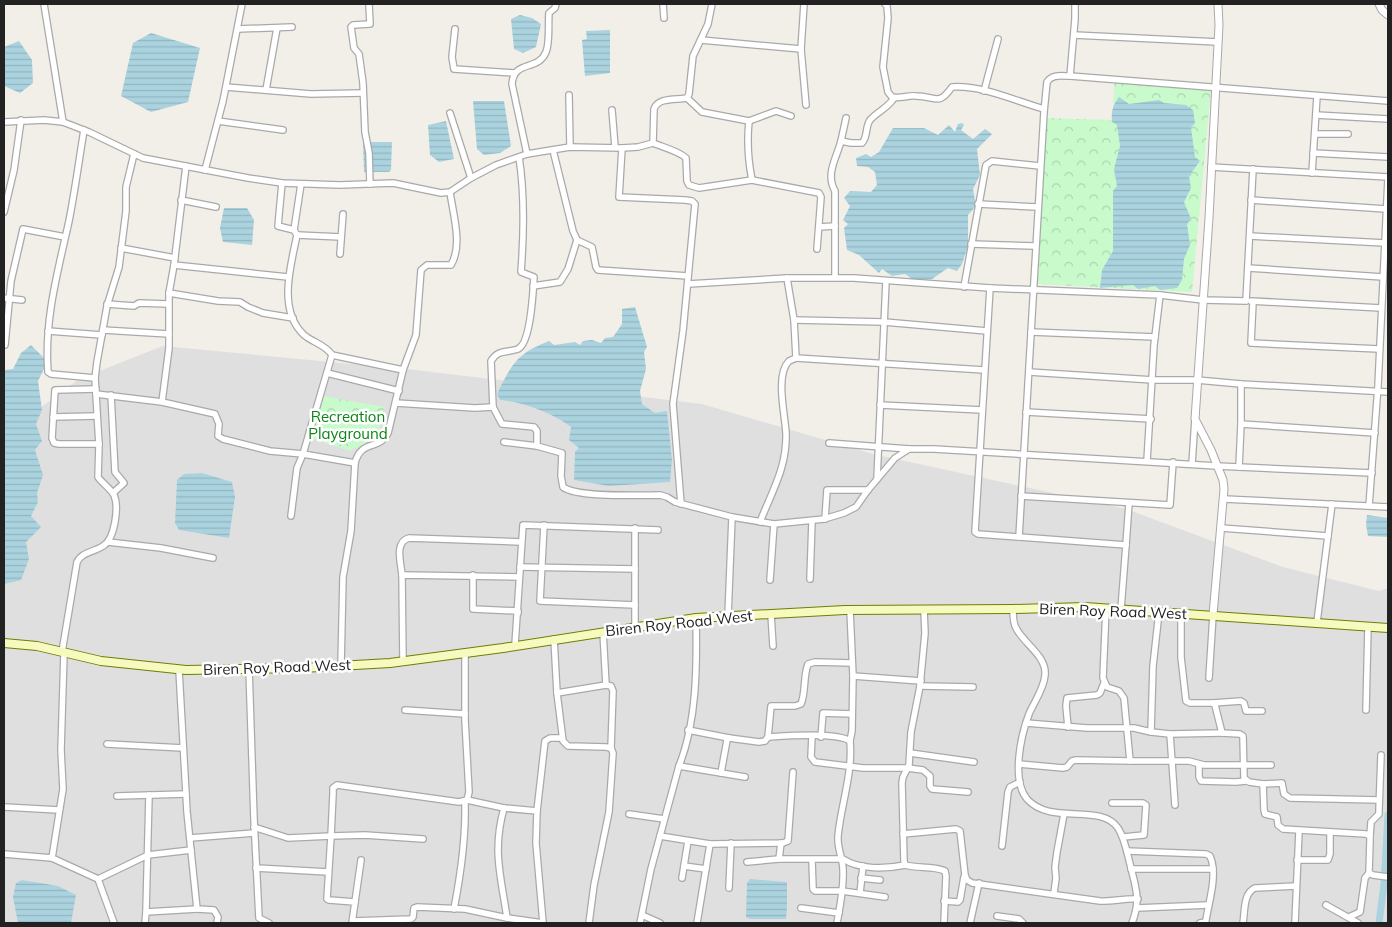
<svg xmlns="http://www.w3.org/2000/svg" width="1392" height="927" viewBox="0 0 1392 927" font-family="Mulish,sans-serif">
	<defs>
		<pattern id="park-crowns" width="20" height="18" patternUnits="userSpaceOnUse" patternTransform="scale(1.25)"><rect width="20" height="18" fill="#c8facc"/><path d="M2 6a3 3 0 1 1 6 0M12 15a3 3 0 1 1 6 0" fill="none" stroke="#acd6af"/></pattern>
		<pattern id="water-rules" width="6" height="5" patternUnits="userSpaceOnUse" patternTransform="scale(1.25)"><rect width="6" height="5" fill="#aad3df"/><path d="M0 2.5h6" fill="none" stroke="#92b5bf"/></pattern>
	</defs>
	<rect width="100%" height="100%" fill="#f2efe9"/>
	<polygon fill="#e0dfdf" points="163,346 415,370 702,404 873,454 1126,509 1283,567 1379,591 1388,588 1388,923 4,923 4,435 79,379"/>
	<g fill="url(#park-crowns)">
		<polygon points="1114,83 1211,89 1192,292 1037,284 1046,118 1113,120"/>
		<polygon points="323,396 385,407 378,437 350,451 313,439"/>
	</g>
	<g fill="url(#water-rules)">
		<polygon points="520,15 532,18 541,24 536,47 523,53 514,49 511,19"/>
		<polygon points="610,30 610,73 585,76 582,40 587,39 586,31"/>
		<polygon points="151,33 200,48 188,102 151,112 121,96 133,43"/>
		<polygon points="19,41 32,60 33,83 20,93 4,86 4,47"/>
		<path d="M1119,97L1129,104L1159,100L1164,103L1186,105L1193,110L1195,123L1191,128L1195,157L1200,161L1189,176L1191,188L1184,202L1191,219L1187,224L1190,245L1184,259L1182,280L1177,288L1160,290L1155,286L1138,289L1133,285L1100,288L1102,270L1113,251V191L1117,186L1114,169L1120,146L1117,125L1112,122C1111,111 1113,105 1119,97Z"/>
		<polygon points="473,101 504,101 511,146 500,153 484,155 477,149"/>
		<polygon points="446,121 454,159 439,162 430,155 428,125"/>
		<polygon points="962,123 964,125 961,130 973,139 985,129 992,134 977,149 980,175 973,189 976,206 968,215 968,246 962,264 957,271 948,268 932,279 915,281 905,274 892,276 882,269 879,273 859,255 847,250 844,228 848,224 843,220 850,206 844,198 850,191 871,192 877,185 875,172 868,167 857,166 856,158 866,154 871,157 879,152 893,128 924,128 938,135 949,125 955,132 958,124"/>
		<polygon points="363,142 392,142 391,170 389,172 364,172"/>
		<polygon points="224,208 247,208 254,220 252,245 223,242 220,228"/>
		<path d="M635,307L647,347L644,352L646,369L640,391L642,404L655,413L667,411L672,460L670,482L609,486L574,480L575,452L579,448L569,440L571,427C553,413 523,402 500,400L497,394C512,364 516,354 549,341L554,345L575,342L580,345L583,341L592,340L601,343L605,338L613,337L622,324V309Z"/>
		<polygon points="31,345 44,358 45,367 38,381 42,410 36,424 42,441 35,450 43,475 37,493 38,502 31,516 41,527 26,542 29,559 21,580 4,584 4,370 13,369 21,353"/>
		<polygon points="202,473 232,482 235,497 229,538 179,530 175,523 177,480 184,474"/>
		<polygon points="1367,515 1388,518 1388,537 1368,536 1366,525"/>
		<polygon points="750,879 787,882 787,908 786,919 750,919 746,917 747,883"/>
		<polygon points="22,880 58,886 76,895 71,923 18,923 13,897 16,883"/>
	</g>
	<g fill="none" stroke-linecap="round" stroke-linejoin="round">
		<polyline stroke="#aad3df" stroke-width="7" points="1379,923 1384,884 1388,815"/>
		<g stroke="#a9a9a9" stroke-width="8">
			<g id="minor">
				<polyline points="44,4 63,122"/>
				<polyline points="369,4 370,24 353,25 351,27 354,48 359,54 363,83 365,132 369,153 370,184"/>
				<polyline points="663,4 664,18"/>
				<polyline points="804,4 801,49 806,105"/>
				<path d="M885,4L887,6L888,18L883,67L888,92L892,97C900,99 908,95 916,96C936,96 938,107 952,87C983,85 1015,101 1044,109"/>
				<polyline points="238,29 292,27"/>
				<polyline points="455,29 452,57 454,69 515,73"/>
				<polyline points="1074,35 1218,42"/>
				<polyline points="701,40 801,49"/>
				<polyline points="1070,76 1388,101"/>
				<polyline points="226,87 311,94 363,93"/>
				<polyline points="266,90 277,28"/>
				<polyline points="984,91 998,39"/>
				<polyline points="569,95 570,147"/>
				<polyline points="687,98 702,112 749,121"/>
				<polyline points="612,110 615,147"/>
				<polyline points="450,113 471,178"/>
				<polyline points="1316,115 1388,119"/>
				<polyline points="218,121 283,130"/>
				<path d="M4,122L44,120L63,122L89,132L143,158L248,178L282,183L340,185L393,183L441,193L450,192L471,178L496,165L527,154L570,147L622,148L638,147L653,143L654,109C658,97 676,100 687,98L689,94L693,56L708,24L712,4"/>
				<path d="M84,130C79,160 75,191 69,221C58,271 44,320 48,372L51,374L95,378"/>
				<polyline points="1315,134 1348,134"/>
				<polyline points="841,141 846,118"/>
				<path d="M653,143C662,147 679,151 686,158L687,181L689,185L699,188L752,180L819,193L821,197L817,249"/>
				<polyline points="622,148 619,197 685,200 692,201 695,204 683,331 673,404 681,504"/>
				<polyline points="553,150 573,231 577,240 592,247 596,267 598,270 688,276"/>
				<polyline points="1313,153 1388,157"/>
				<path d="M527,154L512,84C514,59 538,72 546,52C550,43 548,23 549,13L555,8L556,4"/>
				<path d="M519,157C525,195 524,233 521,272L534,277C533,291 531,343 518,349C507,353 498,349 491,361L493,407L502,424L534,427L537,431V446L562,453L561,476L563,487C577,498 640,495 660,495L667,497L675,502L732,517L774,524L824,519L844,513L856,507L868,490L895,458L909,449H934L1217,466L1372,473"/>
				<polyline points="1211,167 1388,177"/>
				<polyline points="205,170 223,101 242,4"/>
				<polyline points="1312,173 1317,96"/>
				<path d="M752,180C748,160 747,140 749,121L776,111L791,116"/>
				<path d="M282,183L278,226L294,230L297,235C291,265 277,310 304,335C312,342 326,345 332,355L303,454L297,468L291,516"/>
				<polyline points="181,200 216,207"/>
				<polyline points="1251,200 1386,209"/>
				<polyline points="978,204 1037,207"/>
				<polyline points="4,212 14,170 21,120"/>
				<polyline points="819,227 835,226"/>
				<polyline points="294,230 301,184"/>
				<polyline points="297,235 341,237"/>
				<polyline points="1250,236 1385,243"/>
				<polyline points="971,244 1035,246"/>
				<polyline points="121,248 175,258"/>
				<polyline points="340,254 343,214"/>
				<polyline points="174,265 288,277"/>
				<polyline points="1248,268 1383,277"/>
				<path d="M835,277V191C825,174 837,157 841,141L851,143H862C868,137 865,127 870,120C878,111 888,108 894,98"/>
				<polyline points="787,278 854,278 990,288"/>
				<path d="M688,284L787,278L794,320L796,358L789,361C775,375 785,414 786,433C787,468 772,491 760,522"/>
				<polyline points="533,286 560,282 568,269 577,240"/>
				<polyline points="964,287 986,165 992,161 1040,166"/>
				<polyline points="169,293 218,301 240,302 248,307 263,313 293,318"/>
				<polyline points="1160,295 1203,300 1246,301 1253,169"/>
				<polyline points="4,298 22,300"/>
				<polyline points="1251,301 1381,308"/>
				<polyline points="1253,302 1251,343 1379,349"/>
				<polyline points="107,304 134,306 139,303 168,304"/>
				<polyline points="794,320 884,322 987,331"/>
				<polyline points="103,330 169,334"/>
				<polyline points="48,331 102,335"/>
				<polyline points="1031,332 1155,337"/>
				<polyline points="5,345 11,281 23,229 65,237"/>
				<polyline points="332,355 403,370"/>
				<polyline points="796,358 984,370"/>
				<polyline points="1029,372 1153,380 1197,380 1241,384 1388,392"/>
				<polyline points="327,373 399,391"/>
				<polyline points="1241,384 1241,424 1375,433"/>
				<polyline points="96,389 55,390 52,438 54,443 59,444 99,444"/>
				<polyline points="96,394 162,402 169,348 169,293 174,265 186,166"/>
				<polyline points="111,395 115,472 124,483 113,493"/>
				<polyline points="162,402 215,414 219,424 218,436 223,439 270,451 303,454 355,463"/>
				<polyline points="396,403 475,408 493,407"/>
				<polyline points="880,405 982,410"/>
				<polyline points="1026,412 1151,419"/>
				<polyline points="53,417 97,416"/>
				<polyline points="504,442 537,446"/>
				<polyline points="829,443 909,449"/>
				<polyline points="1192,464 1195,419"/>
				<polyline points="1239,467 1241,424"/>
				<polyline points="877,479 886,281"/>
				<polyline points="1021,496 1170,505 1173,462"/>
				<polyline points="1224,499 1388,507"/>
				<polyline points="1369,506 1378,386 1388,179"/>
				<polyline points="825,519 827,490 868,490"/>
				<polyline points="544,525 540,601 635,605"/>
				<polyline points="635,528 635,627"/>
				<polyline points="1221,528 1328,536"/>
				<path d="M1019,537L1044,112L1047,82C1052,74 1061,76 1070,76L1075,19V4"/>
				<polyline points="108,542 161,548 213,558"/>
				<polyline points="1126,545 1129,503"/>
				<polyline points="520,567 635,569"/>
				<path d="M402,575C401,563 394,542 409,538L521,542"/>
				<polyline points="473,575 473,609 518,611 518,613"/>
				<polyline points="810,579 812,521"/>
				<polyline points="770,580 774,524"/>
				<polyline points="1106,608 1103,678 1107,687 1119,691 1124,698 1130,761 1189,761 1204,765 1271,765"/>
				<path d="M1013,609C1013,615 1013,623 1016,628C1023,643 1047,656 1045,675C1044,689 1034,702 1029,714C1021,735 1011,780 1027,799C1051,826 1100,802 1118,828C1125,839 1127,853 1130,864C1136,888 1141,900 1132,923"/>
				<polyline points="1121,609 1126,545 978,534 975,532 990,288 1160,295 1154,345 1147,461"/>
				<polyline points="850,610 853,676 852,731 850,741"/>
				<path d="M924,610L925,633L920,686L911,732L909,765L903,777L902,783L904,861L905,865C918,869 932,865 945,871L946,876L944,923"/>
				<polyline points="1181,613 1181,657 1186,701 1190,703 1213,703 1215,705 1222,733 1240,734 1243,736 1244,778 1249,782 1263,784 1264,810 1265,814 1277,817 1278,825 1283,829 1366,834 1370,836 1370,840 1369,873 1373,875 1388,877"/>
				<polyline points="771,614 773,646"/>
				<polyline points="728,616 732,517"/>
				<polyline points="1317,622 1332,504"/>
				<polyline points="603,632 606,685"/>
				<polyline points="554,639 557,693 563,741 568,746 606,747 611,748 613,753 609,812 594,885 589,923"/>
				<polyline points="515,645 523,525 658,530"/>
				<path d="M62,652L77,562C82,552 94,552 103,546C115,539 119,507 114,495C111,489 102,483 98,477L99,445L95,378L97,362L107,306L119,267L126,211V187L134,154"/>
				<polyline points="403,661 402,575 519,577"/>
				<path d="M341,665L343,577L351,531L355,463C361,439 379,451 388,433L403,370L416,335L421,270L427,265H451C463,245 453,214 450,192"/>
				<polyline points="249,669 254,819 259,918 269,923"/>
				<polyline points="179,670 187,812 197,909 214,910 218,917 217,923"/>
				<polyline points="853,676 921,681"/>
				<polyline points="1209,678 1213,615"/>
				<polyline points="920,686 973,687"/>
				<polyline points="557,693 606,685 611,686 613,691 611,748"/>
				<polyline points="1213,703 1241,701 1244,703 1246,711 1262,711"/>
				<polyline points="405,710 465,714"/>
				<polyline points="1366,710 1368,626"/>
				<polyline points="1026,723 1087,728 1134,728 1151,732 1170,734 1222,733"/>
				<polyline points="1068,727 1066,706 1067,698 1097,695 1100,693 1104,683"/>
				<polyline points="688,730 729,738"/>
				<polyline points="1151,732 1153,666 1159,612"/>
				<polyline points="1170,734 1175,805"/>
				<polyline points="812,736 811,757 815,762 863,768 907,768 923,770 930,776 930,786 932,789 968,792"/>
				<path d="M768,737C785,736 836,732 850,741C853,773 841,805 838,836C837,849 843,858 843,870C844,888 840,906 837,923"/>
				<polyline points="821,737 823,713 852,714"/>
				<polyline points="107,744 183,748"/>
				<polyline points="910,753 974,762"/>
				<polyline points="1019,764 1063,768 1067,767 1072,761 1076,760 1130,761"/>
				<polyline points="1199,764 1199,777 1201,781 1236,782 1246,781"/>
				<polyline points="679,766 745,777"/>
				<path d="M721,773L727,740L729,738L759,742L765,741L768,737L771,706H795L801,704C806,692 803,677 808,664L815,662L852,663"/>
				<polyline points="1263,784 1282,783 1284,794 1290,798 1379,800"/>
				<polyline points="149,795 146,912 197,909"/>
				<polyline points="117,796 186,794"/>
				<polyline points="467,800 504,808"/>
				<polyline points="1112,803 1143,803 1146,805 1144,835 1123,837"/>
				<polyline points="4,807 59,810"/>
				<polyline points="537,811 545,741 550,738 562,738"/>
				<polyline points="629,814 664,819"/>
				<polyline points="254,827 288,838 331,836 333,794 333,788 337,785 459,802 467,800 469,792 465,720 465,652"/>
				<path d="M903,834L956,829L960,831L965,875L967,880L972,883L1100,901C1113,902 1124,898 1138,899"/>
				<polyline points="660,836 710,844 783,843 788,841 793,772"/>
				<polyline points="1370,836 1371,822 1379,814 1379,810 1381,755"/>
				<polyline points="190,838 254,833"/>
				<polyline points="1002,846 1008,792 1010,787 1020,782"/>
				<path d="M1127,851L1206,854L1210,856C1218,874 1209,901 1206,920L1205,922L1200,923"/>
				<polyline points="4,854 52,858 98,879 114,923"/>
				<polyline points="52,858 63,789 61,750 64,653"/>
				<polyline points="779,859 781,843"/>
				<polyline points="812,860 813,889 815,891 842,891 885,897"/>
				<polyline points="1297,860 1328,860 1330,854 1330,832"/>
				<path d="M747,862L779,859H843C860,870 886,869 905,865"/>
				<polyline points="684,866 706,869"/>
				<polyline points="256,868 328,872"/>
				<polyline points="1131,869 1213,869"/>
				<polyline points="682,878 688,841"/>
				<polyline points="861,878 880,880"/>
				<polyline points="98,879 148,855 191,850"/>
				<polyline points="729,888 731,843"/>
				<polyline points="860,893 863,866"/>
				<polyline points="1054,893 1056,878 1055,867 1057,852 1064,814"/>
				<polyline points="944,901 958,902 960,900 964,877"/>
				<polyline points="355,902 361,860"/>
				<polyline points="1326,905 1358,923"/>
				<polyline points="801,908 839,913"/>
				<polyline points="1137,908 1208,905"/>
				<path d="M454,909C461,873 466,839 465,802"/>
				<polyline points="642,915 660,923"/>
				<polyline points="997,916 1019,919 1023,923"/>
				<polyline points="1349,917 1360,912 1365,878 1369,873"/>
				<polyline points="507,918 543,923"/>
				<path d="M353,921L411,919L413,917L414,908L417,907L465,909L507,918C501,876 492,851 504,808L537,811L536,843L543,923"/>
				<polyline points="145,923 146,912"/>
				<polyline points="352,923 355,902 329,900 327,899 331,836 365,835 423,839"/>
				<path d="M640,923L651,869L679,766C697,721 697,666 696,618"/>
				<polyline points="697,923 710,844"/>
				<polyline points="970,923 979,883"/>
				<path d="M1243,923C1245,912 1243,893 1255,888L1296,886"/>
				<polyline points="1295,923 1299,831"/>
			</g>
		</g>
		<g stroke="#a9a9a9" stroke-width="9">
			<g id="tertiary">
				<polyline points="1379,4 1382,10 1388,15"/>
				<polyline points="1213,615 1224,489 1223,480 1211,450 1195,419 1209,218 1219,25 1218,4"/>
			</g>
		</g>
		<g stroke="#707d05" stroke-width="10">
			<polyline id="secondary" points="4,643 37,646 101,661 186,670 302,668 390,663 503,648 696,618 845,610 1013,609 1085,607 1388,628"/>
		</g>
		<use href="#minor" stroke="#fff" stroke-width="5.5"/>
		<use href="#tertiary" stroke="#fff" stroke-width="7"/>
		<use href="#secondary" stroke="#f7fabf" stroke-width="8"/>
	</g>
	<g text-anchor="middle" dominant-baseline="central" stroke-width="5" stroke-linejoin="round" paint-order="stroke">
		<g font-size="15" fill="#0c8416" stroke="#fff">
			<text x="348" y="416">Recreation<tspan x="348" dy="17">Playground</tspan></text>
		</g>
		<g font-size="15" fill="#222" stroke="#fff">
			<text transform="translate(1113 611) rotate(2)">Biren Roy Road West</text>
			<text transform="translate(679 623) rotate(-6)">Biren Roy Road West</text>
			<text transform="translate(277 667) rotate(-2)">Biren Roy Road West</text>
		</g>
	</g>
	<rect width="1392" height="927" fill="none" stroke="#222222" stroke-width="10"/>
</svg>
